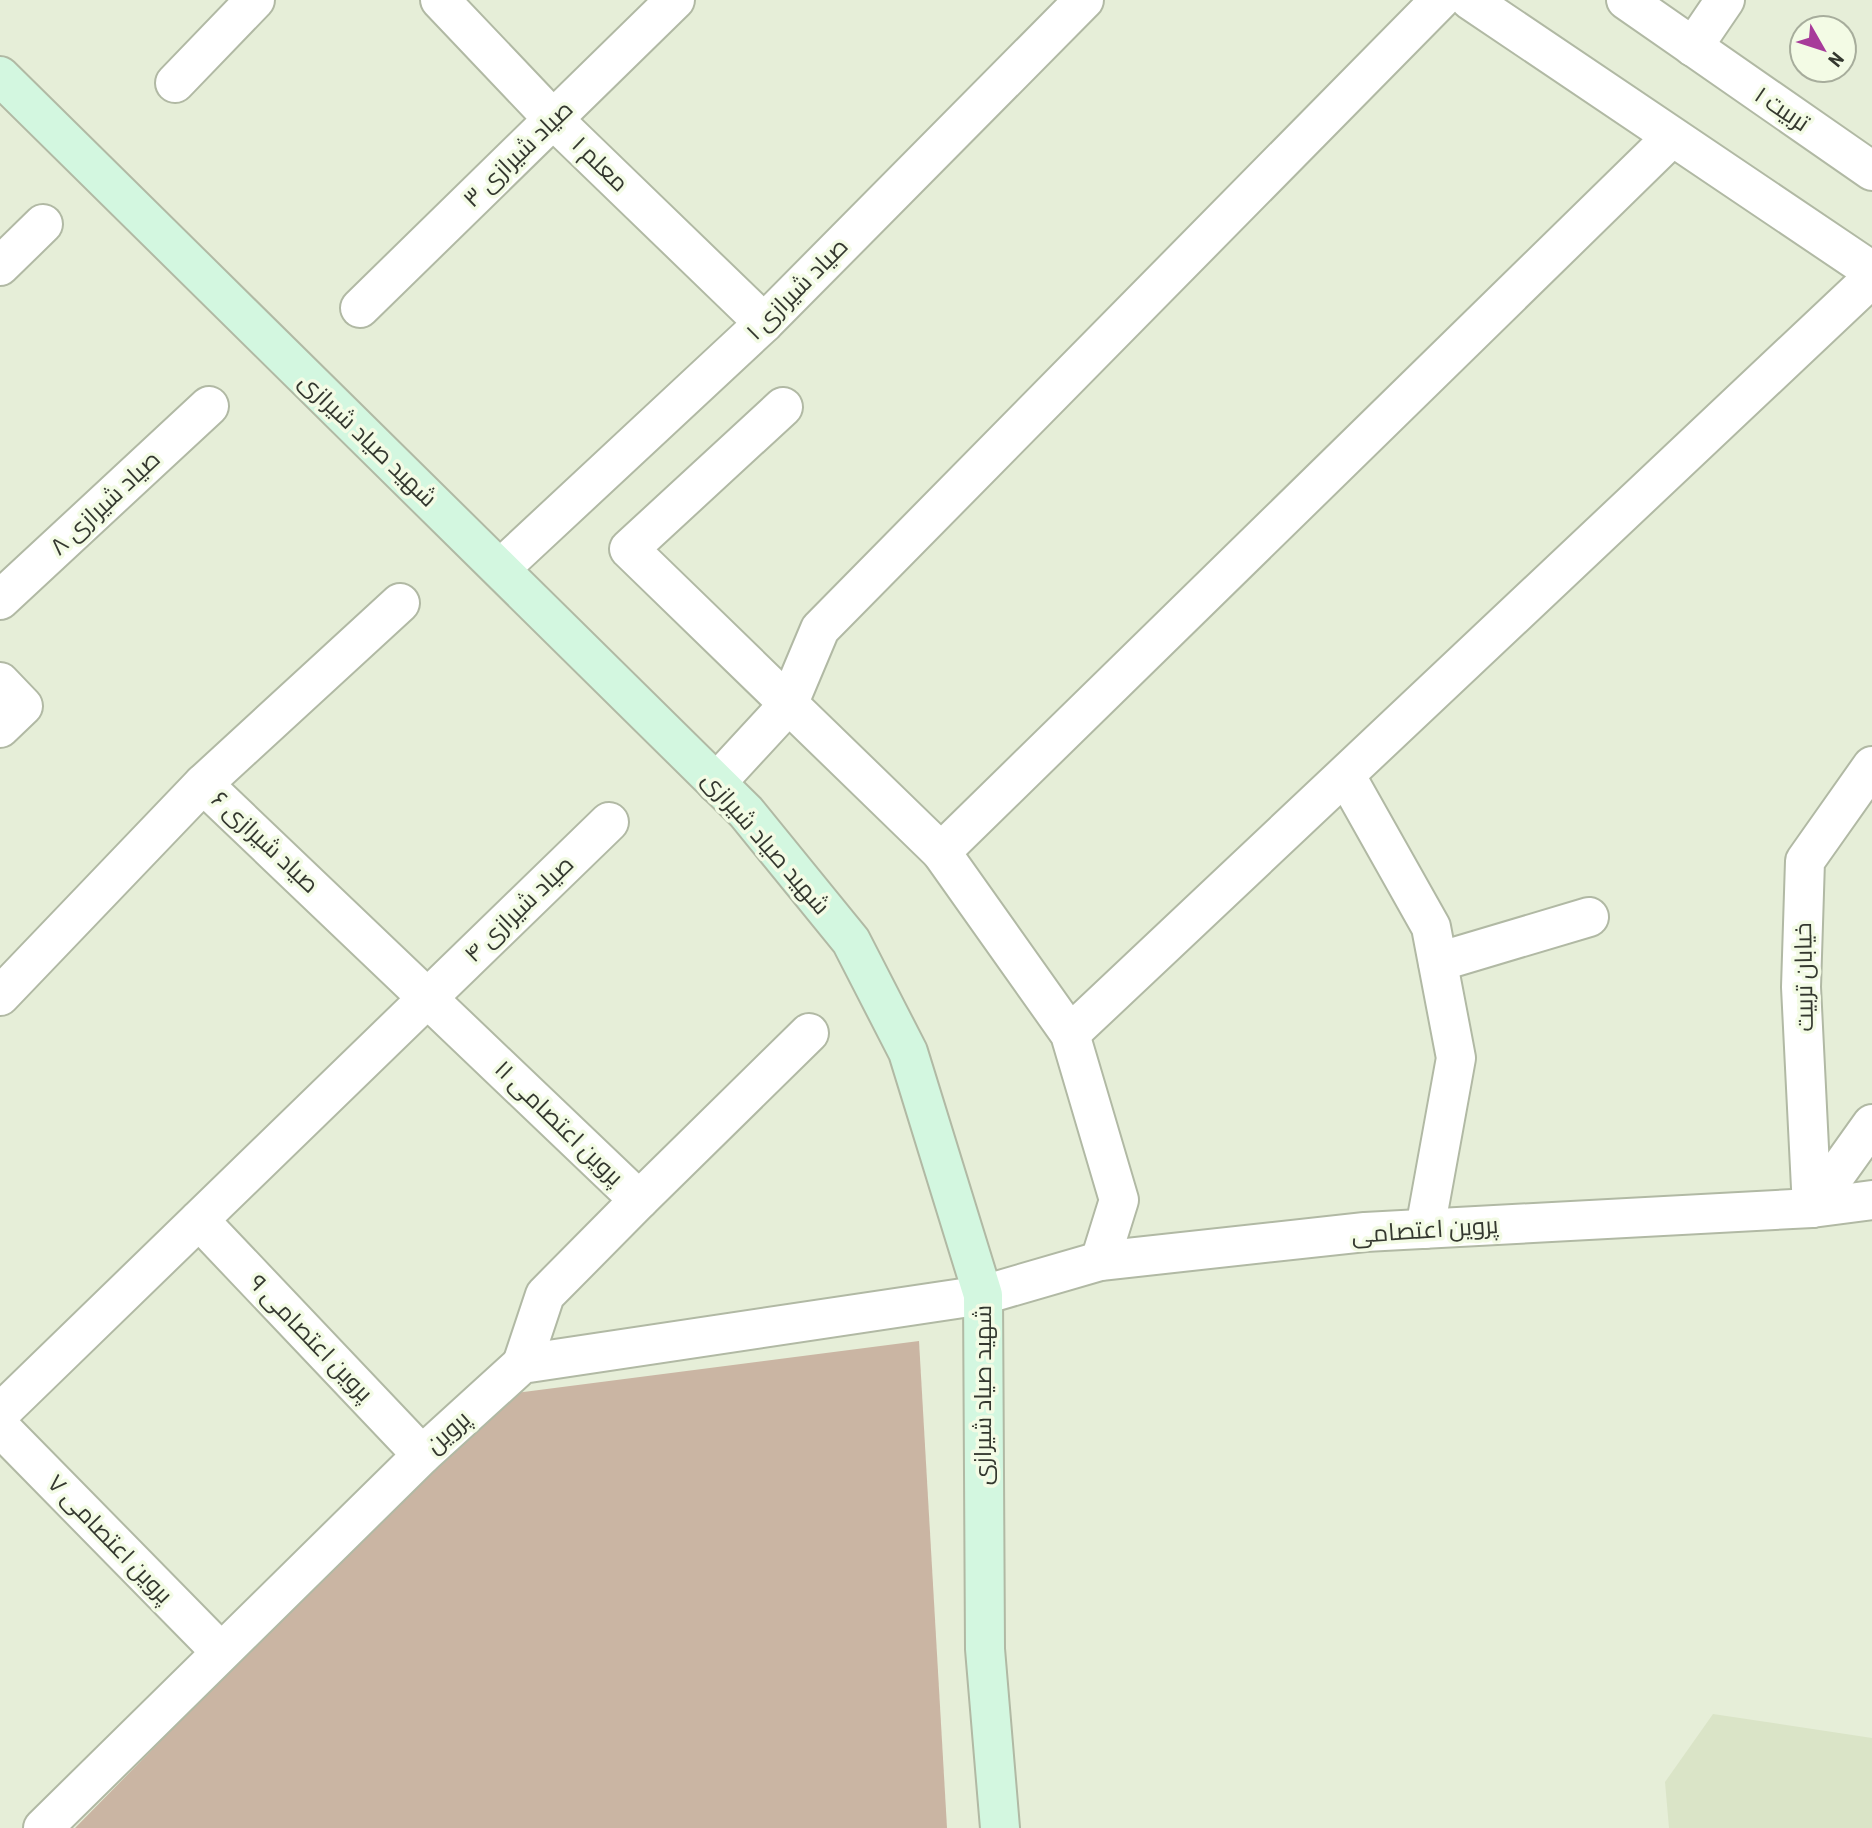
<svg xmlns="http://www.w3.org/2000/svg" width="1872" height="1828" viewBox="0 0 1872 1828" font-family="'Roboto Condensed',Cairo,sans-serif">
	<rect width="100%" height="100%" fill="#e6eed8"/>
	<polygon fill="#dae4c7" points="1713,1714 1872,1738 1872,1828 1669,1828 1665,1782"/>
	<polygon fill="#cab5a3" points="919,1341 947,1828 75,1828 501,1395"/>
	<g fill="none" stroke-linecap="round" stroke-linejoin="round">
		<g stroke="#b1b9a4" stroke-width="42">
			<g id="street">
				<polyline points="440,0 554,120 764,323"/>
				<polyline points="1470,0 1872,271"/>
				<polyline points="1626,0 1872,171"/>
				<polyline points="1693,47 1725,0"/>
				<polyline points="175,83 255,0"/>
				<polyline points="0,266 43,224"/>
				<polyline points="360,308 675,0"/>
				<polyline points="783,407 629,549 941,852 1671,138"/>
				<polyline points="501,568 764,323 1084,0"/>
				<polyline points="0,600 209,406"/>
				<polyline points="0,682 23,706 0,728"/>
				<polyline points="1346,776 1431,927 1456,1058 1425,1229"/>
				<polyline points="716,783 788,705 820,629 1440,0"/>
				<polyline points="203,784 639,1200 809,1033"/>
				<polyline points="941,852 1070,1034 1119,1200 1100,1261"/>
				<polyline points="1438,962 1589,917"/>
				<polyline points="0,996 203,784 400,603"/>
				<polyline points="1070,1034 1872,278"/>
				<polyline points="1812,1208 1801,987 1805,861 1872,766"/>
				<polyline points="1812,1208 1872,1124"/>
				<polyline points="199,1220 422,1455"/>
				<polyline points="522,1364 545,1295 639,1200"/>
				<polyline points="0,1413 609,822"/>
				<polyline points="0,1427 220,1651"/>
				<polyline points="43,1828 422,1455 522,1364 983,1295 1100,1261 1365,1232 1812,1208 1872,1200"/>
			</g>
		</g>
		<g stroke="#b1b9a4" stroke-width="42">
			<polyline id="secondary" points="0,76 746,812 851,941 908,1052 983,1295 985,1649 1000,1828"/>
		</g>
		<use href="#street" stroke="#fff" stroke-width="38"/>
		<use href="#secondary" stroke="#d3f7e0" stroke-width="38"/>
	</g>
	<g text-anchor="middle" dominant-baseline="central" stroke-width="7" stroke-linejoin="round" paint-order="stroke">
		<g font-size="24" fill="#34382f" stroke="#f3fbe5">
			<text transform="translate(1782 109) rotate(34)">تربیت ۱</text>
			<text transform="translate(518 154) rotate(-44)">صیاد شیرازی ۳</text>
			<text transform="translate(600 164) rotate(44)">معلم ۱</text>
			<text transform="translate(797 289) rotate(-45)">صیاد شیرازی ۱</text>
			<text transform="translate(368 440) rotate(44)">شهید صیاد شیرازی</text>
			<text transform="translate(105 503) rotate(-43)">صیاد شیرازی ۸</text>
			<text transform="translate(265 842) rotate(43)">صیاد شیرازی ۶</text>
			<text transform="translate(766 843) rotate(49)">شهید صیاد شیرازی</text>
			<text transform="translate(519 909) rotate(-44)">صیاد شیرازی ۴</text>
			<text transform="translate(1804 977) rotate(-91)">خیابان تربیت</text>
			<text transform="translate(559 1123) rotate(44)">پروین اعتصامی ۱۱</text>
			<text transform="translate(1425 1230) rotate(-4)">پروین اعتصامی</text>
			<text transform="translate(311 1338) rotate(46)">پروین اعتصامی ۹</text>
			<text transform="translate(983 1395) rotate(-90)">شهید صیاد شیرازی</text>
			<text transform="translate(448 1432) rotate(-42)">پروین</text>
			<text transform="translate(110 1539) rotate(46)">پروین اعتصامی ۷</text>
		</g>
	</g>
	<g transform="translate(1823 49) rotate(129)"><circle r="33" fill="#f3fbe5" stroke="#a7ad9c" stroke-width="2"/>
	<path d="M0-5L12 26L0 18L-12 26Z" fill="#a73b9a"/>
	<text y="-10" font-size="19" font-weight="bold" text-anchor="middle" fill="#34382f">N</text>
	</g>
</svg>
